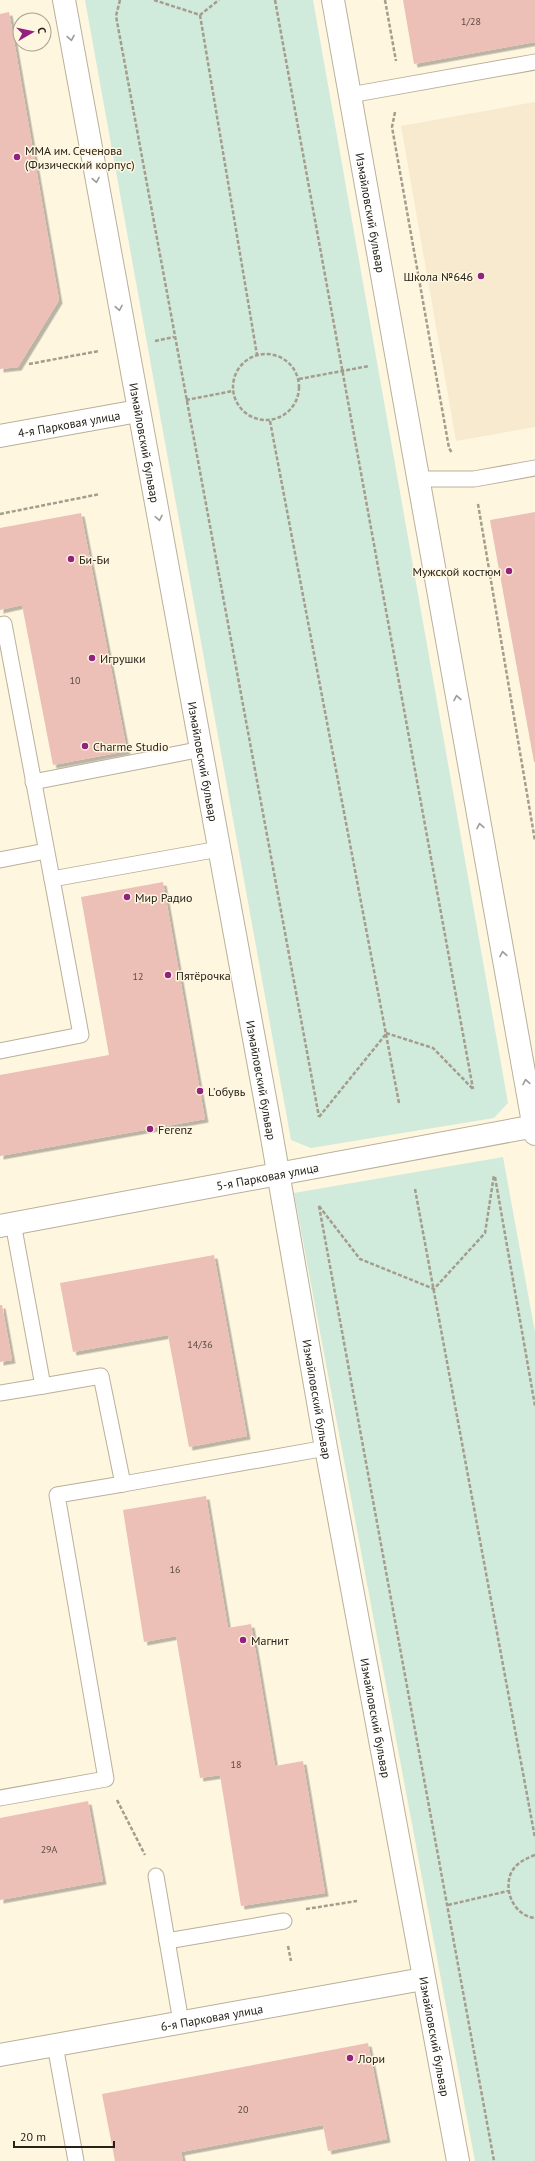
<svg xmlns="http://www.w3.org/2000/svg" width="535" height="2161" viewBox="0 0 535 2161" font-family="'PT Sans',sans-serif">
	<defs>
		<filter id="shadow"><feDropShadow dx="3.5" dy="3.5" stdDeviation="0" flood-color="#0004"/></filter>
	</defs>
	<rect width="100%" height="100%" fill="#fff6e0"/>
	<polygon fill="#f7eace" points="535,102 535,427 456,441 401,126"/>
	<g fill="#d0eadb">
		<polygon points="85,0 313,0 508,1103 494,1118 311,1148 291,1140"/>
		<polygon points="503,1157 535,1332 535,2161 475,2161 294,1193"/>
	</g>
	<g fill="#ecbfb7" filter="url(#shadow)">
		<polygon points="403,0 535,0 535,42 414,64"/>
		<polygon points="9,12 59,300 18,367 0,369 0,14"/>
		<polygon points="535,512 535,762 534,762 490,520"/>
		<polygon points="81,513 127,751 53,765 22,605 0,610 0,528"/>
		<polygon points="163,882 205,1119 0,1156 0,1075 109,1055 81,897"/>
		<polygon points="214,1255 247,1436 189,1447 168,1335 73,1352 60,1283"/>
		<polygon points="0,1305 2,1305 12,1360 0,1362"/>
		<polygon points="206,1496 228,1628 251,1624 275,1766 303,1761 325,1893 241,1906 220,1775 200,1778 176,1636 144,1642 123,1510"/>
		<polygon points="88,1801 103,1881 0,1900 0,1818"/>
		<polygon points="368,2043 387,2139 328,2151 323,2125 181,2152 183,2161 115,2161 102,2094"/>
	</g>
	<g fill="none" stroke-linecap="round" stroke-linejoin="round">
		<g stroke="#b9b09b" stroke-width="17">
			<g id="service">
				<polyline points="350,95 535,62"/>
				<polyline points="418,479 474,479 535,468"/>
				<polyline points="0,625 4,624 52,879 219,849"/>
				<polyline points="33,782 202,749"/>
				<polyline points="0,860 46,851"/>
				<polyline points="0,1051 81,1035 52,879"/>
				<polyline points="13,1223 43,1386 101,1376 123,1484 326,1448"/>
				<polyline points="0,1393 43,1386"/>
				<polyline points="0,1798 106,1779 57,1495 123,1484"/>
				<polyline points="156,1876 181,2022"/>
				<polyline points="167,1941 284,1921"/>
				<polyline points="55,2045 76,2161"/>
			</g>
		</g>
		<g stroke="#b9b09b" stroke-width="24">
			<g id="minor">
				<path id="s1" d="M0,436L138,411"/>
				<path id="s2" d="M0,1226L535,1126"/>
				<path id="s3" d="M0,2055L423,1979"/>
			</g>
		</g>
		<g stroke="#b9b09b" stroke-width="24">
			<g id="tertiary">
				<path id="s4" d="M64,0L270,1126L326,1448L458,2161"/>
				<path id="s5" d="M333,0L535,1134"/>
			</g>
		</g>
		<g stroke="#a49d8d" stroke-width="2.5" stroke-dasharray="4 2" stroke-linecap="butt">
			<polyline points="120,0 116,16 319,1117"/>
			<polyline points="154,0 200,15 219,0"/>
			<polyline points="275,0 473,1089"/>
			<polyline points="385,0 396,61"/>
			<polyline points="200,15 257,355"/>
			<polyline points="395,112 392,127 449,448 452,453"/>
			<polyline points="155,341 174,337"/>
			<circle cx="266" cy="387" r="33"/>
			<polyline points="29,364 99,351"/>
			<polyline points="299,379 369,366"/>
			<polyline points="186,400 233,391"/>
			<polyline points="270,421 399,1103"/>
			<polyline points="478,504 535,841"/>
			<polyline points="0,514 100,494"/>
			<polyline points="386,1033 433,1048 473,1089"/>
			<polyline points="319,1117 386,1034"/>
			<polyline points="495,1177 535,1406"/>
			<polyline points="415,1189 535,1838"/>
			<polyline points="319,1206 494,2161"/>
			<polyline points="319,1206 360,1259 434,1289 485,1233 494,1175"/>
			<polyline points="117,1800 145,1855"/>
			<path d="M535,1855C525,1859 516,1863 511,1873C503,1892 515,1916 535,1918"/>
			<polyline points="448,1905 508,1891"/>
			<polyline points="306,1909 357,1901"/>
			<polyline points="288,1946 291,1961"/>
		</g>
		<use href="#service" stroke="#fff" stroke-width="15"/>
		<use href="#minor" stroke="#fff" stroke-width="22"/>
		<use href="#tertiary" stroke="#fff" stroke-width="22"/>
	</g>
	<defs><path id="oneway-chevron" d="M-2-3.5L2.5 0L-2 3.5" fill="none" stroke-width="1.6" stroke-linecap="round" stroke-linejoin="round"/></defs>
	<g stroke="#9d9c98">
		<use href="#oneway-chevron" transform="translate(71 38) rotate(80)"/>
		<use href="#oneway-chevron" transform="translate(96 180) rotate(80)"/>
		<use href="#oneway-chevron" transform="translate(119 308) rotate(80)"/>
		<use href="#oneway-chevron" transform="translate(159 518) rotate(79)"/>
		<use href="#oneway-chevron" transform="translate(457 698) rotate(-100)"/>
		<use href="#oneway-chevron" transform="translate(480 826) rotate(-100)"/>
		<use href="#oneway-chevron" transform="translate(503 954) rotate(-100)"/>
		<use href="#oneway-chevron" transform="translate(526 1082) rotate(-100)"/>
	</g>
	<g fill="#932180" stroke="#fff6e0" stroke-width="1.5">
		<circle cx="17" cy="157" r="4"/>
		<circle cx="481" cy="276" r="4"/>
		<circle cx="71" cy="559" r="4"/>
		<circle cx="509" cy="571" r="4"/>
		<circle cx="92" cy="658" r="4"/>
		<circle cx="85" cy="746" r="4"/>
		<circle cx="127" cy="897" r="4"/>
		<circle cx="168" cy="975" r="4"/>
		<circle cx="200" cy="1091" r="4"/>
		<circle cx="150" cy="1129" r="4"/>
		<circle cx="243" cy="1640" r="4"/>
		<circle cx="350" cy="2058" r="4"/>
	</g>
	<g text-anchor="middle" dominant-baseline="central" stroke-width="3" stroke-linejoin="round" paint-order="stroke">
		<g font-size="10" fill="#584941">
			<text x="471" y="21">1/28</text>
			<text x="75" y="680">10</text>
			<text x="138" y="976">12</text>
			<text x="200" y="1344">14/36</text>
			<text x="175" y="1569">16</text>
			<text x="236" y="1764">18</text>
			<text x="49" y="1849">29А</text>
			<text x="243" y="2109">20</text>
		</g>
		<g font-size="12" fill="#26221a" stroke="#fff6e0" text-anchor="start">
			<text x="25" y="150">ММА им. Сеченова<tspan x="25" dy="14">(Физический корпус)</tspan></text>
			<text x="473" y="276" text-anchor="end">Школа №646</text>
			<text x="79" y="559">Би-Би</text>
			<text x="501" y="571" text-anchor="end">Мужской костюм</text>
			<text x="100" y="658">Игрушки</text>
			<text x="93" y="746">Charme Studio</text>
			<text x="135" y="897">Мир Радио</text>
			<text x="176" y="975">Пятёрочка</text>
			<text x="208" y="1091">L'обувь</text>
			<text x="158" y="1129">Ferenz</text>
			<text x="251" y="1640">Магнит</text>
			<text x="358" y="2058">Лори</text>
		</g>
		<g font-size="12" fill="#26221a" stroke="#fff6e0">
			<text stroke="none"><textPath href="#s5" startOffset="216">Измайловский бульвар</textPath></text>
			<text stroke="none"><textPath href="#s1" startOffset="70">4-я Парковая улица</textPath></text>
			<text stroke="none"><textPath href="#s4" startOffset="450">Измайловский бульвар</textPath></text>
			<text stroke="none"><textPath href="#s4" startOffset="774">Измайловский бульвар</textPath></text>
			<text stroke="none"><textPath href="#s4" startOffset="1098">Измайловский бульвар</textPath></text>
			<text stroke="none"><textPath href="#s2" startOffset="272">5-я Парковая улица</textPath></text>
			<text stroke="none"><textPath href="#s4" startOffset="1422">Измайловский бульвар</textPath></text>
			<text stroke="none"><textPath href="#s4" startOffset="1746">Измайловский бульвар</textPath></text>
			<text stroke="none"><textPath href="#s3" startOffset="215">6-я Парковая улица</textPath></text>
			<text stroke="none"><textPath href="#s4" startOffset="2070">Измайловский бульвар</textPath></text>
		</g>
	</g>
	<g transform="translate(32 32) rotate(81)"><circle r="19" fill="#fff6e0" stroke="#a8a191"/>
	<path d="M0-3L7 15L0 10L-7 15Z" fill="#932180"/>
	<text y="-6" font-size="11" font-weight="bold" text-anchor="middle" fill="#26221a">С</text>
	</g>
	<path d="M14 2141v6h100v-6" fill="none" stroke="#26221a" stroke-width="2"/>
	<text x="20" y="2141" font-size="12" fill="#26221a" stroke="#fff6e0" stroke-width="3" paint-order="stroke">20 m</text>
</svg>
